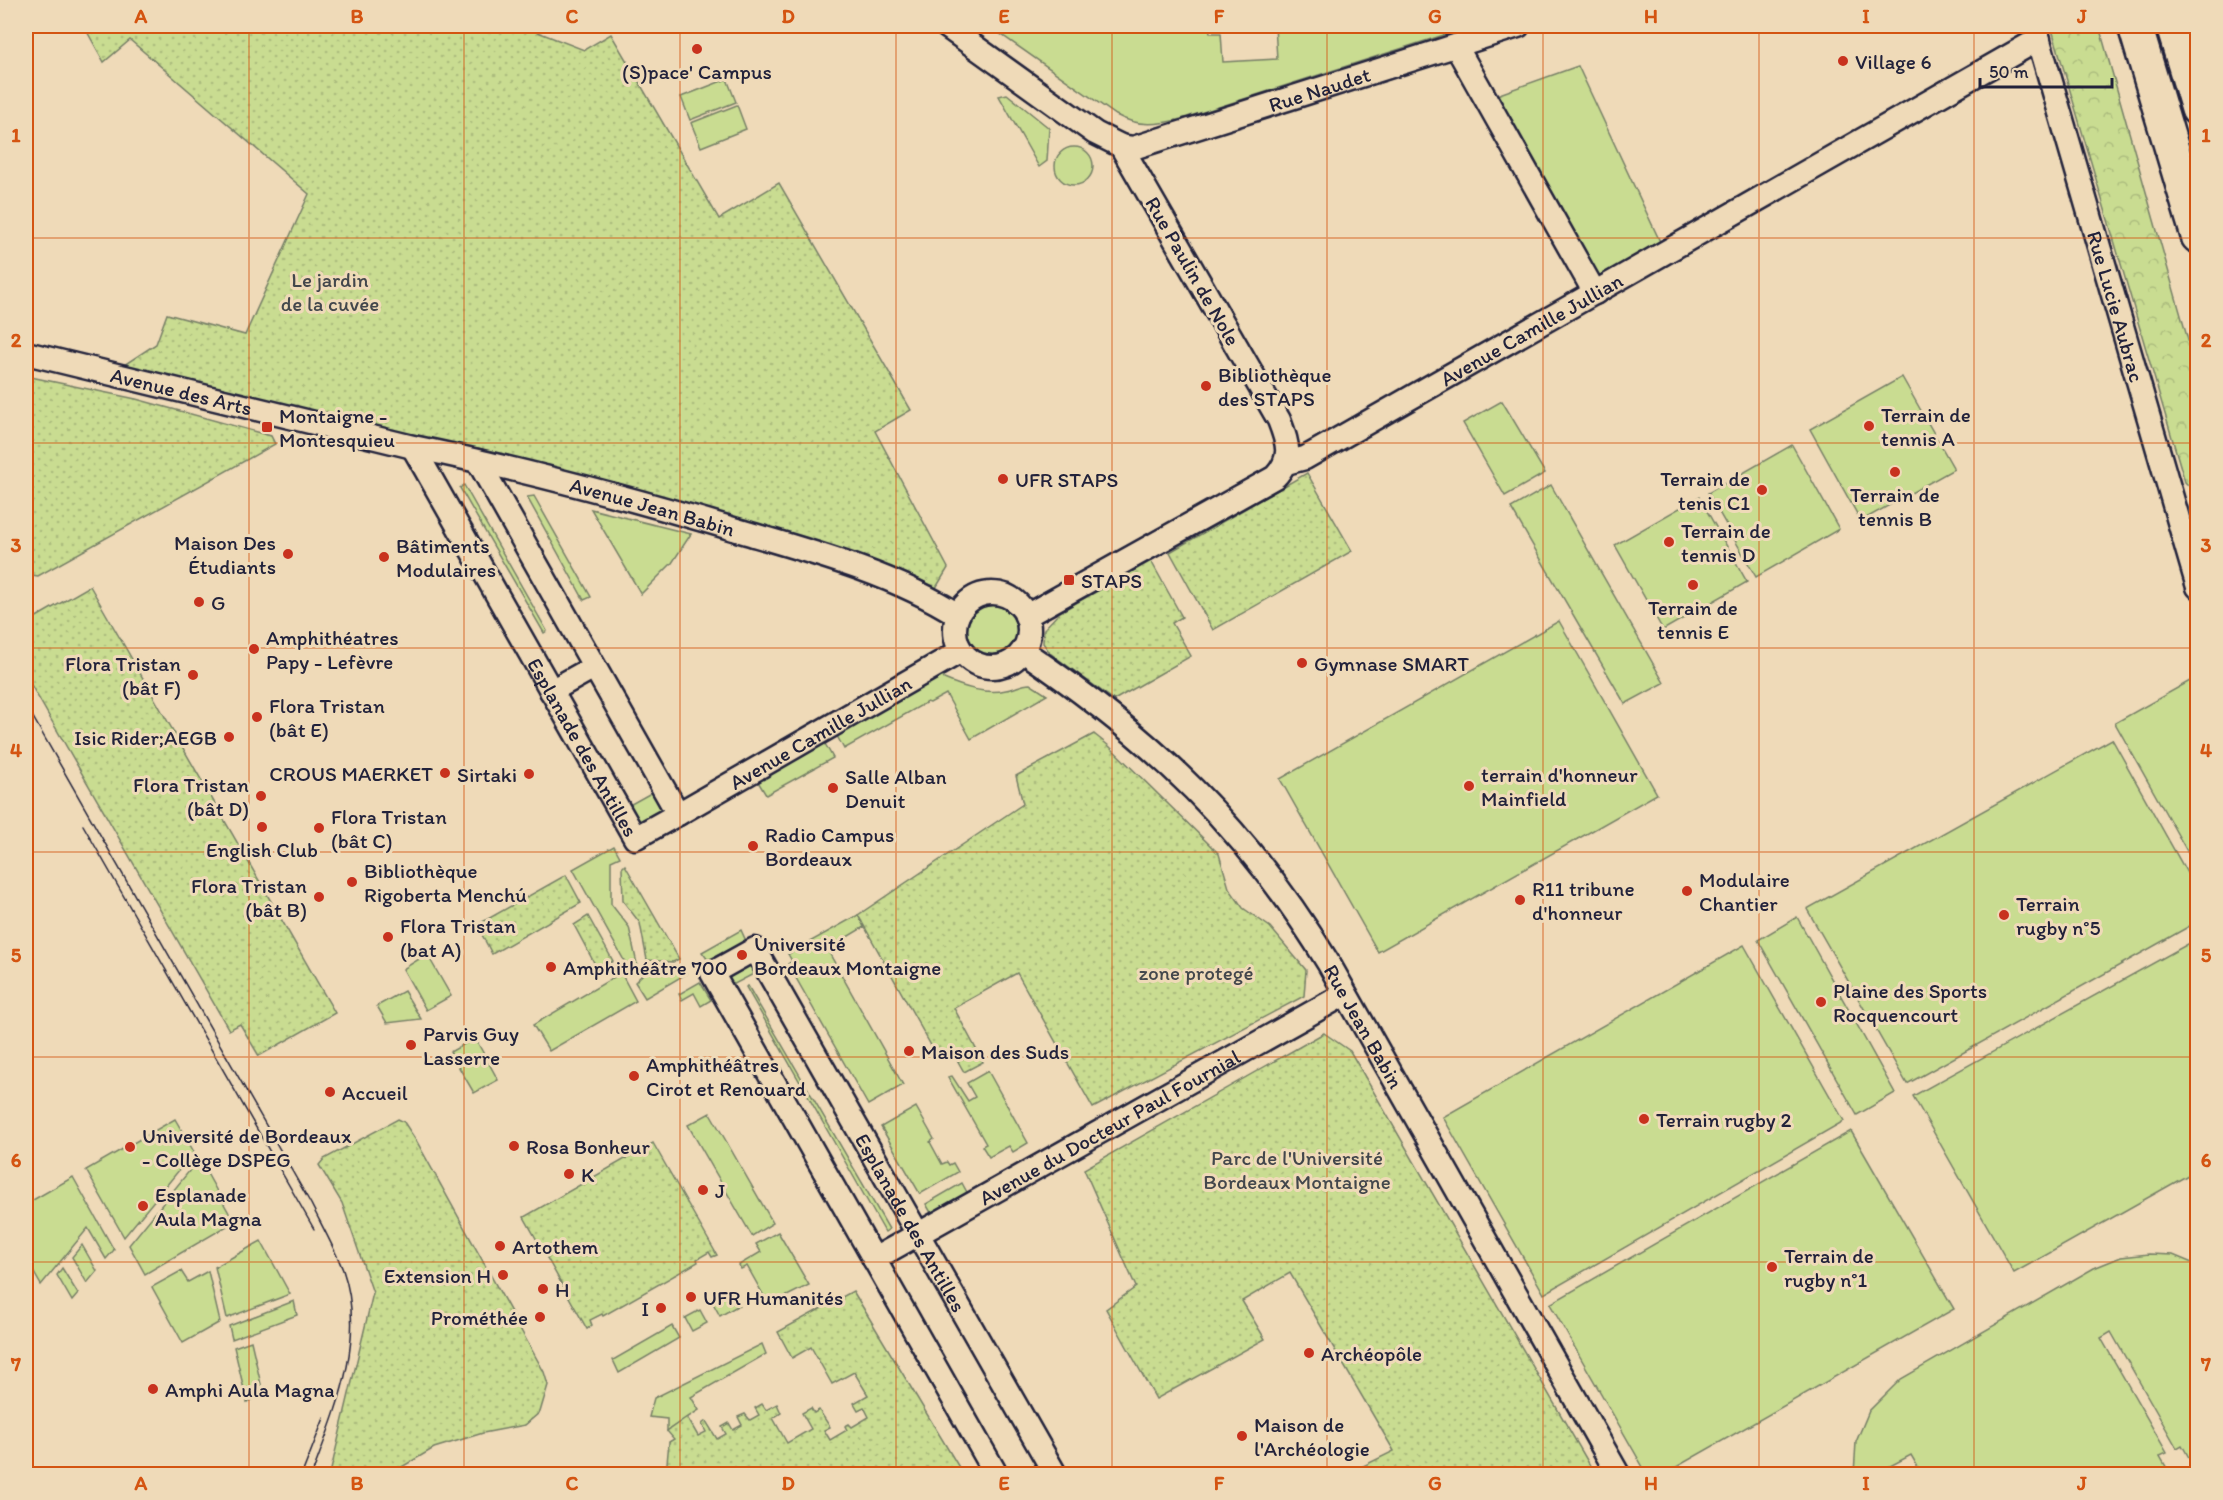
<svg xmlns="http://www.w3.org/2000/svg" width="2223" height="1500" viewBox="0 0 2223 1500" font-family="Itim,sans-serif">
	<defs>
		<pattern id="forest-crowns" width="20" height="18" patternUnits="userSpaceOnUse" patternTransform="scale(1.5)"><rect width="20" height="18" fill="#c9dc91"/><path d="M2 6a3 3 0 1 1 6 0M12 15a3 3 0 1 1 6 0" fill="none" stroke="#acbc7e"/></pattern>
		<pattern id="park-dots" width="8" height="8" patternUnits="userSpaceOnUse" patternTransform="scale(1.5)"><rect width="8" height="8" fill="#c9dc91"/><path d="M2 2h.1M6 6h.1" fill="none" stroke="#acbc7e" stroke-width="1.8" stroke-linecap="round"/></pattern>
	</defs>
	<rect width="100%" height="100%" fill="#efdab8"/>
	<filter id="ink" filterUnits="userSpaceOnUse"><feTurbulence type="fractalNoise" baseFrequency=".0167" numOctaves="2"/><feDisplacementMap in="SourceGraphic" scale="12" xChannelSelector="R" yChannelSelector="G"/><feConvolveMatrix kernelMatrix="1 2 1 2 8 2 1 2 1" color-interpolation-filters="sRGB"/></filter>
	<g filter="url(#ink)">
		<g fill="#c9dc91" stroke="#767f66" stroke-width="1.5">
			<path d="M989,26H1209L1210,33H1221L1223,62L1277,59L1275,26H1472L1181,119C1158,125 1138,127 1116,115Z"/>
			<polygon points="1578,66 1663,248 1594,283 1494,96"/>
			<polygon points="727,79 736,102 690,120 681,97"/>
			<polygon points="1007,94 1049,128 1047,161 1039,167 999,96"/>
			<polygon points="737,105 746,129 701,147 691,123"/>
			<circle cx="1074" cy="166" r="19"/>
			<polygon points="1902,377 1954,469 1861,521 1810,429"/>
			<polygon points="1502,401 1545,473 1505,496 1463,423"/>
			<polygon points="1792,445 1839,529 1756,577 1708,493"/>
			<polygon points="464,485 547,631 544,633 460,488"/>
			<polygon points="1551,485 1664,683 1625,704 1511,508"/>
			<polygon points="534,496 591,597 584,600 527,497"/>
			<polygon points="1699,497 1747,582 1663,630 1615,545"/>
			<polygon points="591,509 691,534 672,563 641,594"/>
			<circle cx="992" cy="631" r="26"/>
			<polygon points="1559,621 1657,794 1378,952 1280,779"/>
			<path d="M942,675L944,679C963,687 986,695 1006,690C1015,689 1021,684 1030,684L1047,695L971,739L946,694L930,703L927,702L844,749L836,734Z"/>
			<polygon points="2197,677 2197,869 2115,723"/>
			<polygon points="2112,739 2197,891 2197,922 1907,1084 1807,909"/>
			<polygon points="824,742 833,758 766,795 757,780"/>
			<polygon points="660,788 666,812 642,825 631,820 624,808"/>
			<polygon points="614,846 620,857 611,861 611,904 629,927 637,964 630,971 573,869"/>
			<polygon points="858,915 864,927 827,949 903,1085 868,1105 788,964 792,961 788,954"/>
			<polygon points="1797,917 1895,1093 1857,1115 1758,940"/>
			<polygon points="741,930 746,941 708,960 702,952"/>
			<polygon points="2197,939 2197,1170 2014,1273 1913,1096"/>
			<polygon points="1744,945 1844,1121 1544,1294 1443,1117"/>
			<polygon points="427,954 451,996 426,1010 403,969"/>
			<polygon points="745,961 763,969 725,989 728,970"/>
			<polygon points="649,968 679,972 684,969 686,974 645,998 635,982"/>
			<polygon points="621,973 636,1001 549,1051 533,1025"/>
			<polygon points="700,982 711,1000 701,1006 694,993 682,1000 679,994"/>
			<polygon points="748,986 889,1229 885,1232 746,987"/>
			<polygon points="404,991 421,1019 387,1023 377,1006"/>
			<polygon points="475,1038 498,1080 474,1093 450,1052"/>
			<polygon points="988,1071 1028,1143 1013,1152 1009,1146 989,1157 982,1146 986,1144 948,1077 952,1076 968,1101 975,1097 967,1083"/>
			<polygon points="916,1107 934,1139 930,1142 942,1164 947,1162 949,1165 953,1163 958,1172 920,1194 881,1127"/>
			<polygon points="710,1113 773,1223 752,1236 688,1125"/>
			<polygon points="175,1119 194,1152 124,1237 86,1170"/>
			<polygon points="1851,1131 1954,1309 1664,1474 1647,1474 1550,1304"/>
			<polygon points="199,1159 234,1222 145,1274 129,1245"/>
			<polygon points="73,1177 114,1250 106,1259 88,1228 41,1285 26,1259 26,1204"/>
			<polygon points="962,1183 969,1196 933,1216 926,1204"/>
			<polygon points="778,1232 809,1285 769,1305 747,1266 741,1269 739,1265 761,1252 756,1244"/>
			<polygon points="261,1241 290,1294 227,1318 215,1267"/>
			<polygon points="82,1245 97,1271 87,1283 72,1257"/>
			<polygon points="2149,1254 2173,1255 2197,1265 2197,1472 2182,1445 2177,1448 2111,1332 2101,1338 2167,1453 2160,1456 2169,1472 2165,1474 1922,1474 1911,1455 1875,1474 1854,1474 1856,1442 1869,1411 1901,1379 2094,1268 2121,1257"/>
			<polygon points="62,1268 78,1294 72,1301 57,1275"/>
			<polygon points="181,1271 188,1282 208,1271 220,1322 183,1343 152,1287"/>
			<polygon points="732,1292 739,1305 720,1316 713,1303"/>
			<polygon points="294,1301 297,1315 232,1339 229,1326"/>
			<polygon points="700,1310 707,1323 692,1331 685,1318"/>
			<polygon points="672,1326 679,1338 619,1373 613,1360"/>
			<polygon points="251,1341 263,1393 247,1402 234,1347"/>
			<polygon points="762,1344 766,1354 691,1397 699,1410 667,1431 667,1419 649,1417 654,1398"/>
		</g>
		<polygon fill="url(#forest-crowns)" stroke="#767f66" stroke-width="1.5" points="2051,26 2099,26 2197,372 2197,494 2185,482"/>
		<g fill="url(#park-dots)" stroke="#767f66" stroke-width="1.5">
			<polygon points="84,26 522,26 584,50 611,34 719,219 779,183 911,410 875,431 948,568 934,591 124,365 156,344 167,314 245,335 309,194 130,40 104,62"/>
			<polygon points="26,376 136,399 271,436 275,444 38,576 26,574"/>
			<polygon points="1307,473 1352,551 1213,630 1170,552"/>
			<polygon points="1151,561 1182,617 1172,623 1191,656 1114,700 1050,653 1043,643 1044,629 1060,612"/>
			<polygon points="90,586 335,1013 259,1056 240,1024 229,1030 26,676 26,623"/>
			<polygon points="1094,734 1109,746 1219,854 1229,888 1243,908 1270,927 1306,970 1304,996 1093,1108 1017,973 954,1008 983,1062 964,1072 951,1049 938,1058 858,915 1023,804 1016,776"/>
			<polygon points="625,865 679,959 673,962 647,960 640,923 623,901 622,868"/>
			<polygon points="566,875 581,903 492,954 477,925"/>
			<polygon points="588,916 613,961 598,970 574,925"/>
			<polygon points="1324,1033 1350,1051 1595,1474 1352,1474 1353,1471 1394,1451 1290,1273 1242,1301 1265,1339 1156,1399 1106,1309 1136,1287 1084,1169"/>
			<polygon points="398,1119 404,1122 417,1142 544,1372 548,1385 540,1412 525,1425 483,1433 434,1448 390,1474 330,1474 373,1293 342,1203 319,1165 324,1159"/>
			<polygon points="653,1143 717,1255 712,1257 709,1252 697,1259 698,1262 603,1316 602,1314 590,1320 592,1325 587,1329 524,1217"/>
			<polygon points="853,1291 963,1474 666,1474 669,1442 674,1439 667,1431 687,1417 698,1436 706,1432 702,1424 706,1421 717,1439 726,1434 722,1427 729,1423 733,1430 742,1425 738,1417 745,1414 750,1420 759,1415 755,1408 762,1404 766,1410 777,1404 781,1413 773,1418 787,1443 811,1429 802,1413 811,1408 814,1413 819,1410 830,1427 824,1430 830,1440 847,1430 845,1426 849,1424 852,1427 869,1417 864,1407 858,1410 854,1403 868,1395 854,1372 832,1384 811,1347 792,1358 778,1332"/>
		</g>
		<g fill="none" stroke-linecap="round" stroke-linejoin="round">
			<g stroke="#22223b" stroke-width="27">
				<g id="minor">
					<path id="s1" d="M946,26L1095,133L1121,146L1133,148L1518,26"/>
					<path id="s2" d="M2035,27L2198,587"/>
					<polyline points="1456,46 1595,293"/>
					<path id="s3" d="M26,353L413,447C526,470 637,500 747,533C819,554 895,575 958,615"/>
					<path id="s4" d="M413,447L635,838L678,814L478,461"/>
					<path id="s5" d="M1286,463L1305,458L2039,39"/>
					<circle cx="992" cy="630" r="37"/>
					<path d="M1026,616L1275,477C1293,458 1288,443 1279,420L1121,146"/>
					<path id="s6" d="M1023,651C1154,740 1246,827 1329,964L1618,1474"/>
					<polyline points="551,691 594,667"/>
					<path id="s7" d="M678,814L961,651"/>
					<path id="s8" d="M874,1259L1345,994"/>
					<path id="s9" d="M996,1474L712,973L755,949L1055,1474"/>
				</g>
			</g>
			<g stroke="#22223b" stroke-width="38">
				<g id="highway">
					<polyline points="2135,26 2198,236"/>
					<polyline points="2173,26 2198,109"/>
				</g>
			</g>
			<use href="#minor" stroke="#efdab8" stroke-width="22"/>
			<use href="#highway" stroke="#efdab8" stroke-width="33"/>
			<g stroke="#22223b" stroke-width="1.5">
				<path d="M26,705L311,1204C322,1226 334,1247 343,1270C367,1339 336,1410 312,1474"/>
				<polyline points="83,825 314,1229"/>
				<polyline points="302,1474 324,1418"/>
			</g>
		</g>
	</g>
	<path fill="none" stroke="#d45411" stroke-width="1.5" stroke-opacity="0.55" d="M249,26V1474M464,26V1474M680,26V1474M896,26V1474M1112,26V1474M1327,26V1474M1543,26V1474M1759,26V1474M1974,26V1474M26,238H2198M26,443H2198M26,648H2198M26,852H2198M26,1057H2198M26,1262H2198"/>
	<g fill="#c8321e" stroke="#efdab8" stroke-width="2">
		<circle cx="697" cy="49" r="6"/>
		<circle cx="1843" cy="61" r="6"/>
		<circle cx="1206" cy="386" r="6"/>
		<circle cx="1869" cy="426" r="6"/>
		<rect x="261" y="421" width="12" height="12" rx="3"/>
		<circle cx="1895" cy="472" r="6"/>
		<circle cx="1003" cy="479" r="6"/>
		<circle cx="1762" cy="490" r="6"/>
		<circle cx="1669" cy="542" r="6"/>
		<circle cx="288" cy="554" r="6"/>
		<circle cx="384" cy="557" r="6"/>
		<rect x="1063" y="574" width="12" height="12" rx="3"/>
		<circle cx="1693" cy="585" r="6"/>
		<circle cx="199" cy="602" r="6"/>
		<circle cx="254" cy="649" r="6"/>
		<circle cx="1302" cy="663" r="6"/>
		<circle cx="193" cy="675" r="6"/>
		<circle cx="257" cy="717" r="6"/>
		<circle cx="229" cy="737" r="6"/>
		<circle cx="445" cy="773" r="6"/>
		<circle cx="529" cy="774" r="6"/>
		<circle cx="1469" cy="786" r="6"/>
		<circle cx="833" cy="788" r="6"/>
		<circle cx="261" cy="796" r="6"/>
		<circle cx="262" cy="827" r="6"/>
		<circle cx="319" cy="828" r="6"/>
		<circle cx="753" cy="846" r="6"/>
		<circle cx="352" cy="882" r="6"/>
		<circle cx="1687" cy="891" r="6"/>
		<circle cx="319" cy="897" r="6"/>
		<circle cx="1520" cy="900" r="6"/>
		<circle cx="2004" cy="915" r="6"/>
		<circle cx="388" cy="937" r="6"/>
		<circle cx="742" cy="955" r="6"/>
		<circle cx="551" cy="967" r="6"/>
		<circle cx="1821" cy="1002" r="6"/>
		<circle cx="411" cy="1045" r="6"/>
		<circle cx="909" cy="1051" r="6"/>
		<circle cx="634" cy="1076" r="6"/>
		<circle cx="330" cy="1092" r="6"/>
		<circle cx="1644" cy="1119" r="6"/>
		<circle cx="514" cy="1146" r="6"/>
		<circle cx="130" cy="1147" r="6"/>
		<circle cx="569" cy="1174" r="6"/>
		<circle cx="703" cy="1190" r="6"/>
		<circle cx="143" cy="1206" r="6"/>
		<circle cx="500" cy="1246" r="6"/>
		<circle cx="1772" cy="1267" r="6"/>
		<circle cx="503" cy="1275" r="6"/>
		<circle cx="543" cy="1289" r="6"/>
		<circle cx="691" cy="1297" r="6"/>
		<circle cx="661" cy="1308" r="6"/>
		<circle cx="540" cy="1317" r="6"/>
		<circle cx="1309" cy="1353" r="6"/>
		<circle cx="153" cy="1389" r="6"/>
		<circle cx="1242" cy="1436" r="6"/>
	</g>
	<g text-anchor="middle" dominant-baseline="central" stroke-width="6" stroke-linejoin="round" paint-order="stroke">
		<g font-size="21" fill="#22223b" stroke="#efdab8" text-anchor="start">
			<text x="1855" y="61">Village 6</text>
			<text x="697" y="71" text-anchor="middle">(S)pace' Campus</text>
			<text x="1218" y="374">Bibliothèque<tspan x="1218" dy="24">des STAPS</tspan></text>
			<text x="1881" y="414">Terrain de<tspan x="1881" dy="24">tennis A</tspan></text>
			<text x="279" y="415">Montaigne -<tspan x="279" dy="24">Montesquieu</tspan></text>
			<text x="1750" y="478" text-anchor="end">Terrain de<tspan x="1750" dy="24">tenis C1</tspan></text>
			<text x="1015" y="479">UFR STAPS</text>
			<text x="1895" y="494" text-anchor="middle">Terrain de<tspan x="1895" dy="24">tennis B</tspan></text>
			<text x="1681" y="530">Terrain de<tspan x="1681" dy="24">tennis D</tspan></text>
			<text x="276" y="542" text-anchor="end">Maison Des<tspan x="276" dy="24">Étudiants</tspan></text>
			<text x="396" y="545">Bâtiments<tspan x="396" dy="24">Modulaires</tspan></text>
			<text x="1081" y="580">STAPS</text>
			<text x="211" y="602">G</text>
			<text x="1693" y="607" text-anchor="middle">Terrain de<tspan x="1693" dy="24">tennis E</tspan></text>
			<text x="266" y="637">Amphithéatres<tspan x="266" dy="24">Papy - Lefèvre</tspan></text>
			<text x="181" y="663" text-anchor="end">Flora Tristan<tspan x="181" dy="24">(bât F)</tspan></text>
			<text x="1314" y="663">Gymnase SMART</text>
			<text x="269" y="705">Flora Tristan<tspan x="269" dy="24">(bât E)</tspan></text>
			<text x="217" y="737" text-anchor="end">Isic Rider;AEGB</text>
			<text x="433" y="773" text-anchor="end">CROUS MAERKET</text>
			<text x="517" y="774" text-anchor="end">Sirtaki</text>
			<text x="1481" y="774">terrain d'honneur<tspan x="1481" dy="24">Mainfield</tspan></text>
			<text x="845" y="776">Salle Alban<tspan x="845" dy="24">Denuit</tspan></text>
			<text x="249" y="784" text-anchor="end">Flora Tristan<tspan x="249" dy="24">(bât D)</tspan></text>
			<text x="331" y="816">Flora Tristan<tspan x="331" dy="24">(bât C)</tspan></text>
			<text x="765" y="834">Radio Campus<tspan x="765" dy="24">Bordeaux</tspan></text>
			<text x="262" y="849" text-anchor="middle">English Club</text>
			<text x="364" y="870">Bibliothèque<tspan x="364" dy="24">Rigoberta Menchú</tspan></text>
			<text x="1699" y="879">Modulaire<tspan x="1699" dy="24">Chantier</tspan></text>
			<text x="307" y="885" text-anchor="end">Flora Tristan<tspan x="307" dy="24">(bât B)</tspan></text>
			<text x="1532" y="888">R11 tribune<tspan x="1532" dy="24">d'honneur</tspan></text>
			<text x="2016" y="903">Terrain<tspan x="2016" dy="24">rugby n°5</tspan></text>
			<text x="400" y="925">Flora Tristan<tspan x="400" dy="24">(bat A)</tspan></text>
			<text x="754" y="943">Université<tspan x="754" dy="24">Bordeaux Montaigne</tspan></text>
			<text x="563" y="967">Amphithéâtre 700</text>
			<text x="1833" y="990">Plaine des Sports<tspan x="1833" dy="24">Rocquencourt</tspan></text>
			<text x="423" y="1033">Parvis Guy<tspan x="423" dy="24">Lasserre</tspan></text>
			<text x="921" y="1051">Maison des Suds</text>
			<text x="646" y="1064">Amphithéâtres<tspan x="646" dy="24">Cirot et Renouard</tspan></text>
			<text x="342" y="1092">Accueil</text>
			<text x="1656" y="1119">Terrain rugby 2</text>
			<text x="142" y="1135">Université de Bordeaux<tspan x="142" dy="24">- Collège DSPEG</tspan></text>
			<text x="526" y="1146">Rosa Bonheur</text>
			<text x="581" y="1174">K</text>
			<text x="715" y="1190">J</text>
			<text x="155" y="1194">Esplanade<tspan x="155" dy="24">Aula Magna</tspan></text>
			<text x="512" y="1246">Artothem</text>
			<text x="1784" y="1255">Terrain de<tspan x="1784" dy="24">rugby n°1</tspan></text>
			<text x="491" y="1275" text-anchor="end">Extension H</text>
			<text x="555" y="1289">H</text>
			<text x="703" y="1297">UFR Humanités</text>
			<text x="649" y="1308" text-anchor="end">I</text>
			<text x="528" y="1317" text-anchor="end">Prométhée</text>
			<text x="1321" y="1353">Archéopôle</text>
			<text x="165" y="1389">Amphi Aula Magna</text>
			<text x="1254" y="1424">Maison de<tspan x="1254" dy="24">l'Archéologie</tspan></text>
		</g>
		<g font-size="21" fill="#22223b" stroke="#efdab8">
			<text stroke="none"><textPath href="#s1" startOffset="420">Rue Naudet</textPath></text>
			<text transform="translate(1193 271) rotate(60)">Rue Paulin de Nole</text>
			<text stroke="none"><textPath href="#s2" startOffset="291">Rue Lucie Aubrac</textPath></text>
			<text stroke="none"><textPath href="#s5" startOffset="280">Avenue Camille Jullian</textPath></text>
			<text stroke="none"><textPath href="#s3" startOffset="160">Avenue des Arts</textPath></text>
			<text stroke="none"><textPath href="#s3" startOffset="645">Avenue Jean Babin</textPath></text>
			<text stroke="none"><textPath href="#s7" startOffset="164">Avenue Camille Jullian</textPath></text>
			<text stroke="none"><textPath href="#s4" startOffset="345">Esplanade des Antilles</textPath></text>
			<text stroke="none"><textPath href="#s6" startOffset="513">Rue Jean Babin</textPath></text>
			<text stroke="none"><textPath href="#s8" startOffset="270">Avenue du Docteur Paul Fournial</textPath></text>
			<text stroke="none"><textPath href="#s9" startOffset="940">Esplanade des Antilles</textPath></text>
		</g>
		<g font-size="21" fill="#43474c" stroke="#efdab8">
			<text x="330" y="279">Le jardin<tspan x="330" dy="24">de la cuvée</tspan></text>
			<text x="1196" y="972">zone protegé</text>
			<text x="1297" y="1157">Parc de l'Université<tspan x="1297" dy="24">Bordeaux Montaigne</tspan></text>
		</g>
	</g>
	<rect width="2223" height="1500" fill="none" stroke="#efdab8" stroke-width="66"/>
	<path d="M1980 78v9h132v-9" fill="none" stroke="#22223b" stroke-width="3"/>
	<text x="1989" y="78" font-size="18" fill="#22223b" stroke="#efdab8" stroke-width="4.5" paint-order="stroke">50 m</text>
	<rect x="33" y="33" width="2157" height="1434" fill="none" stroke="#d45411" stroke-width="2"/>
	<g font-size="20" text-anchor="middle" font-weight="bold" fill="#d45411">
		<text x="141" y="23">A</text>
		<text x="357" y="23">B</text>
		<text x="572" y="23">C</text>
		<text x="788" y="23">D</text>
		<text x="1004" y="23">E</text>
		<text x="1219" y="23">F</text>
		<text x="1435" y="23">G</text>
		<text x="1651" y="23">H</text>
		<text x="1866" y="23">I</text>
		<text x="2082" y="23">J</text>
		<text x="16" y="142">1</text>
		<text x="2206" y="142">1</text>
		<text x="16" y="347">2</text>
		<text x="2206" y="347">2</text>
		<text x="16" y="552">3</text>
		<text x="2206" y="552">3</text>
		<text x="16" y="757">4</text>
		<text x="2206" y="757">4</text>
		<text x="16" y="962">5</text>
		<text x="2206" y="962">5</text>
		<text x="16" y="1167">6</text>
		<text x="2206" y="1167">6</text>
		<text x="16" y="1371">7</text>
		<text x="2206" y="1371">7</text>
		<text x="141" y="1490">A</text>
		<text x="357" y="1490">B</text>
		<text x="572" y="1490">C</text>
		<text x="788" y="1490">D</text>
		<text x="1004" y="1490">E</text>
		<text x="1219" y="1490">F</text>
		<text x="1435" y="1490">G</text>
		<text x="1651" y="1490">H</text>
		<text x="1866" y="1490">I</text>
		<text x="2082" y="1490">J</text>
	</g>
</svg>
